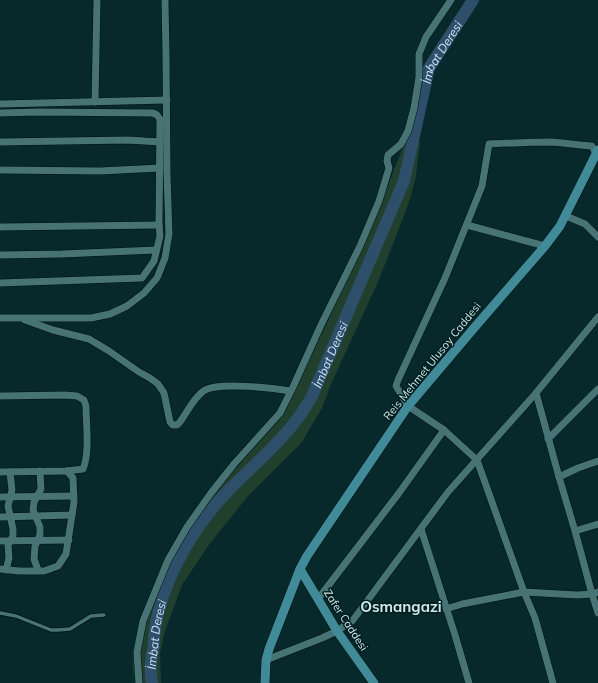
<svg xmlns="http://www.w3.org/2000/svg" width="598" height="683" viewBox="0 0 598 683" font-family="Mulish,sans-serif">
	<rect width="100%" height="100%" fill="#07292b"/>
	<path fill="#20402d" d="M420,141L416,176L410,199L405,213L378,282L331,384L322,408L302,442L248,496L208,546L182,585L165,631L160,653L161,683H135C132,668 132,655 135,640L169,564L189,528L208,500L278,421L287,408L376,218L390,180L405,142Z"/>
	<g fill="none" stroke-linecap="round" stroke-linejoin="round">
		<path stroke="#2e4f6a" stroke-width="12" id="s1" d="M152,683C151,677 150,671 151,665C151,660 152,655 153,650C154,638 155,625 158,614C169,569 196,524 228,491C257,461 292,434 312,396L404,181L429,68L473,0"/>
		<g stroke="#001011" stroke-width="5">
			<polyline id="lane" points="0,613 16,616 51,630 58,630 70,629 91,616 104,615"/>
		</g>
		<g stroke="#001011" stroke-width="8">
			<g id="street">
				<polyline points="95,102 97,0"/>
				<polyline points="0,104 167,100"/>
				<polyline points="0,113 39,112 153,113 157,115 160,119 159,225 160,236 154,261 142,278 0,283"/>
				<polyline points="0,142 128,140 160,142"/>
				<polyline points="0,170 100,171 160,168"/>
				<polyline points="566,216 585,224 598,237"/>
				<polyline points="467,225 545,246"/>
				<polyline points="0,227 159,225"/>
				<polyline points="0,255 62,254 156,250"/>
				<polyline points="0,318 91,318 110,314 127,306 144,293 157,278 165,258 169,234 167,174 166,54 165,0"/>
				<path d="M25,320L53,330L89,339L109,351L139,372L150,378L158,384L164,393L170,422L173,425H177L180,422C187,412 195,396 205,390C220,382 273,388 291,391"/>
				<polyline points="536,393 559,477 575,531 592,594 598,613"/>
				<path d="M0,396L65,395L77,396L84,400L86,406C86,424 90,453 83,469L67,471L0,472"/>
				<polyline points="548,439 598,389"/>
				<polyline points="559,477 578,468 598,461"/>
				<polyline points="0,497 74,496"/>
				<polyline points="0,517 72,515"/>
				<polyline points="421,529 455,635 469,683"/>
				<polyline points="575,531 598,524"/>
				<polyline points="0,541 69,540"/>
				<polyline points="0,569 19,571 44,571 58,566 66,554 74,502 73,478 67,471"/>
				<polyline points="6,570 9,558 8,545 13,536 13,529 8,506 12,490 10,472"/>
				<polyline points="38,570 34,559 35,546 40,535 40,527 33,510 34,502 41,489 40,471"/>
				<polyline points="318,599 399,493 444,430"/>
				<polyline points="446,609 462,604 524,592 577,595 592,594 598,592"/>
				<polyline points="266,660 322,638 337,631 353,620 448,492 536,393 598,317"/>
				<polyline points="139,683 137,652 143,621 168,560 187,527 211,493 234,464 280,413 293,387 321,325 360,246 379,201 389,168 387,161 388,155 401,144 408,131 414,108 419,77 419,54 426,37 451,0"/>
				<path d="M553,683L535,618L524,592L477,460L444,430L408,406L396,386L398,380L445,278L482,186L489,144C510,143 530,142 551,142C565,143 578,145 592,146L596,154"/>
			</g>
		</g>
		<g stroke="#001011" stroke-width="10">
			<g id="secondary">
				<polyline points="300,569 337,631 374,683"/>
				<polyline points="265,683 266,660 269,649 300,569 307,556 408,406 474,328 545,246 560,226 598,150"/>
			</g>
		</g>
		<use href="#lane" stroke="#487375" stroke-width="3.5"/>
		<use href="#street" stroke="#487375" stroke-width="7"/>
		<use href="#secondary" stroke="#418a97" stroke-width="9"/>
	</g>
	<g text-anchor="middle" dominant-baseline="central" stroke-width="3" stroke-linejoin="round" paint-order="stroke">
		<g font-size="11" fill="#d0e7e8" stroke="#001f21">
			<text transform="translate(432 361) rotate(-51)">Reis Mehmet Ulusoy Caddesi</text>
			<text transform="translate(346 620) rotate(57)">Zafer Caddesi</text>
		</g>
		<g font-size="12" font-style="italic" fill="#cde4f7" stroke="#001f21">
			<text stroke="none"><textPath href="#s1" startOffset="709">İmbat Deresi</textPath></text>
			<text stroke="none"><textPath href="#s1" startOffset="385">İmbat Deresi</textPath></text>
			<text stroke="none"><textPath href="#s1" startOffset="49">İmbat Deresi</textPath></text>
		</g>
		<g font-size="15" font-weight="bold" fill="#d0e7e8" stroke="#001f21">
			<text x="401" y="606">Osmangazi</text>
		</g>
	</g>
</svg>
